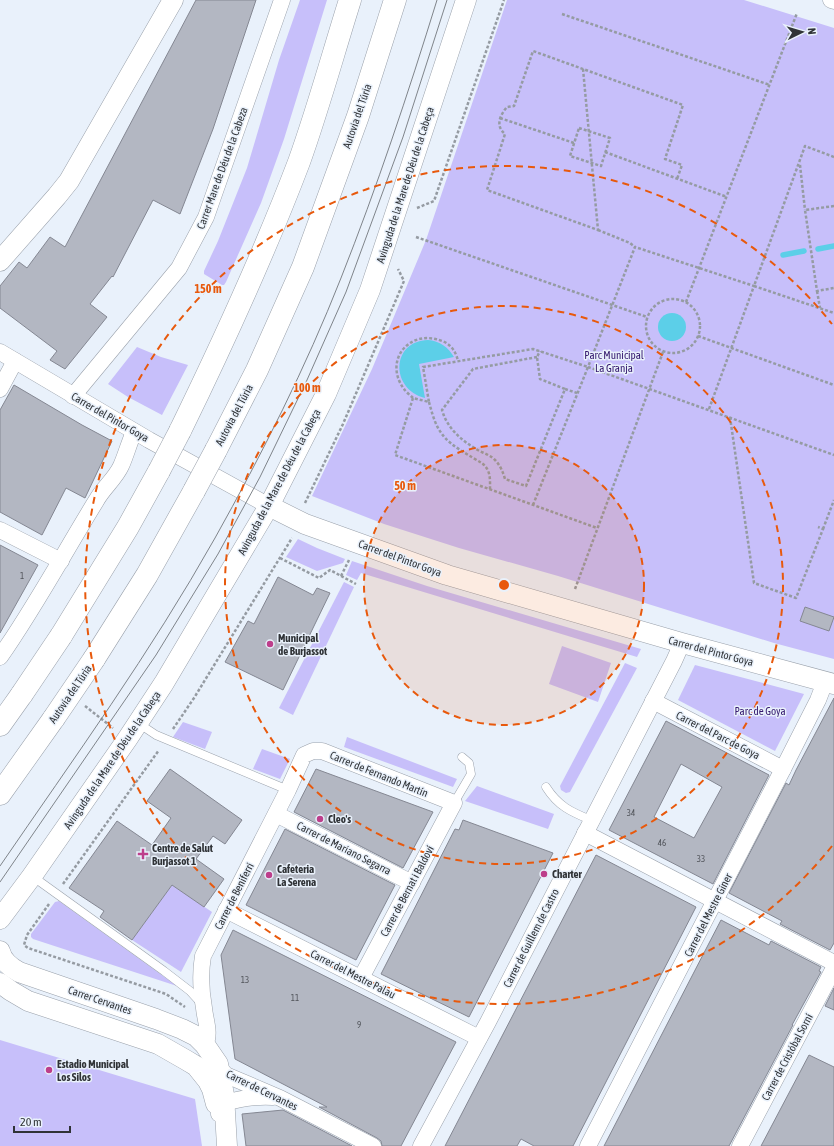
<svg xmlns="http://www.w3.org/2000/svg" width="834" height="1146" viewBox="0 0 834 1146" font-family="'Asap Condensed',sans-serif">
	<rect width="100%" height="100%" fill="#e9f1fb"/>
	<g fill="#c7bffa">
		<polygon points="300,0 327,0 284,139 261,203 226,282 224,285 222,285 204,274 204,271 218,241 247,168 279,60"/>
		<polygon points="507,0 744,0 834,28 834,659 774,643 558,576 459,548 384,524 312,496 372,369 426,240"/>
		<polygon points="137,347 161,357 188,365 162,415 128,397 108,384"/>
		<polygon points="298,539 317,548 345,559 343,563 317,571 286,557"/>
		<polygon points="352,561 427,586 641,649 637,657 361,573 357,580 346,575"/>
		<polygon points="344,582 354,587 293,715 279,708"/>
		<polygon points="562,646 611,663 598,702 549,684"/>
		<polygon points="625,663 637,668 570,792 566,793 561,790 560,786"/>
		<polygon points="695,665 804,694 775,751 678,700"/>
		<polygon points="183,722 212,732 205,749 173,737"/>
		<polygon points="347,737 457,779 453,787 344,747"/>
		<polygon points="262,749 290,759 280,779 253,769"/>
		<polygon points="477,786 554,814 548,829 465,801"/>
		<polygon points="172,885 212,912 181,972 132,940"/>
		<polygon points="59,901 177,986 33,939 31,937 31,934 55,902"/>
		<polygon points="0,1040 195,1099 202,1146 0,1146"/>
	</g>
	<g fill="#5ccfe8">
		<circle cx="672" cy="327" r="14"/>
		<path d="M428,340C440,341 448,347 454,357L419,364L425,398C390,389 391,341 428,340Z"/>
	</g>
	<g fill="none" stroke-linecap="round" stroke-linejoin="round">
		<g stroke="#5ccfe8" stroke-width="5.5">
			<polyline points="818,249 834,246"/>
			<polyline points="783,255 804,251"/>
		</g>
	</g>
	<g fill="#b3b7c2" stroke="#848792" fill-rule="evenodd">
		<polygon points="196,0 256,0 213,129 180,214 153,200 113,277 112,276 90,304 107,317 65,369 50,360 57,351 0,308 0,286 19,262 27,268 50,237 65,247"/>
		<polygon points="14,385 82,425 112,441 85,498 66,488 42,535 0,512 0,410"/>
		<polygon points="0,545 38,565 0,633"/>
		<polygon points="278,577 313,595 317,588 330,593 283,690 225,662 248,621 254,624"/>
		<polygon points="805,607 834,617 829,631 800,621"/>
		<polygon points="834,698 834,943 830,950 780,924 782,921 729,893 786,783 789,785 796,770"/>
		<path d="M666,721L769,775L713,884L609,830ZM681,764L722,787L694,838L654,817Z"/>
		<polygon points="170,769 242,820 225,844 213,836 196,859 224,879 204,907 172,885 132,940 100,917 104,911 69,888 117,821 152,845 171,818 147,801"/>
		<polygon points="316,769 433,812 403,868 294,812"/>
		<polygon points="463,820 553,853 469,1017 381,974 455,829 459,830"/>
		<polygon points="285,829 395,885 356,960 246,905"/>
		<polygon points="596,855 696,907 573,1146 534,1146 521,1139 517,1146 445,1146"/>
		<polygon points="721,920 769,945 771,941 821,967 819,971 821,972 792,1025 793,1025 729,1146 604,1146"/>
		<polygon points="233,930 456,1042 401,1146 382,1146 381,1141 377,1138 319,1107 327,1107 235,1059 221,955"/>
		<polygon points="834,988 834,1010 825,1006"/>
		<polygon points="809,1055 834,1067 834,1146 761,1146"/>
		<polygon points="283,1110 352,1146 246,1146 242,1114"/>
	</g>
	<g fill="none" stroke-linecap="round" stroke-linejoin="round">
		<g stroke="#9aa1ab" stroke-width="9">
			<g id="service">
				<polyline points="138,723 156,735 288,790"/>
				<path d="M546,787C558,806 571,812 591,820"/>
				<polyline points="454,803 471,774 469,763 462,757"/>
				<polyline points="32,876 164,971 190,991 200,1002"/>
			</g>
		</g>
		<g stroke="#9aa1ab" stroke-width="17">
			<g id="minor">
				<polyline points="831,0 834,1"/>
				<polyline points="0,352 149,440 269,506"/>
				<polyline points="0,389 15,361"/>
				<polyline points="73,396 179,268 206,217 282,0"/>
				<polyline points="0,530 61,561"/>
				<path d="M0,657C35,607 64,553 96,501C103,488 115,479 121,466C126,455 129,443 134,432"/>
				<polyline points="653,701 783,769"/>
				<polyline points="276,814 412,883"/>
				<polyline points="585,833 834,963"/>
				<polyline points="226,910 479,1038"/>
				<path d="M205,1045C211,1033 205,1020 204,1008C201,991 200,973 203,956L288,790L304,755L313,751H322L454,803L361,978"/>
				<polyline points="216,1061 222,1071 226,1075 280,1098 373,1146"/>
				<path d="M219,1114C220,1111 221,1108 223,1106C231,1098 261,1096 273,1097"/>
				<polyline points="421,1146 488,1022 674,661 682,643"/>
				<polyline points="588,1146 783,769 818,700 825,682"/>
				<polyline points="740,1146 834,968"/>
			</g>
		</g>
		<g stroke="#9aa1ab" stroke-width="21">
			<g id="tertiary">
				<polyline points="0,261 57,196 69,181 173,0"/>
				<polyline points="269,506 305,524 447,575 682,643 834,684"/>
				<polyline points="0,919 32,876 128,738 164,683 269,506 326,394 370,290 466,0"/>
				<path d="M0,951C2,961 10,967 19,972L156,1019L182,1029L196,1036L205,1045L218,1064L224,1095L227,1146"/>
				<polyline points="0,983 11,991 28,1001 158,1044 186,1060 196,1066 208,1081 212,1089 216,1104"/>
			</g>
		</g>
		<g stroke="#9aa1ab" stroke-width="23">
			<g id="trunk">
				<path d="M180,431C223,343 264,254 299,162C318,109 333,54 350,0"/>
				<polyline points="216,450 257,370 303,267 358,116 395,0"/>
				<polyline points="61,636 128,527 159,471"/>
				<polyline points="94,659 147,575 194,491"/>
				<polyline points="0,725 22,694"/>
				<polyline points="0,794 54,718"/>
			</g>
		</g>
		<g stroke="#959ba2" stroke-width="2.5" stroke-dasharray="3 2" stroke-linecap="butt">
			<polyline points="562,14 770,85"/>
			<path d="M583,69L598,230L487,190L505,134C495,126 500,115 507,107L514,106L533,51C583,69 633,87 683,105L665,159L682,165L677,179"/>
			<polyline points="500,118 574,143"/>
			<polyline points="605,152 727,197"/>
			<polyline points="834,157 805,146 754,286 834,313"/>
			<polyline points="800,165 805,210"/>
			<polyline points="834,206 805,210 817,291 834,288"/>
			<polyline points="417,208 434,201 504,0"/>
			<polyline points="598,230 630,243 635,247"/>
			<polyline points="416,237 647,317"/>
			<polyline points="817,291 820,308"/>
			<circle cx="673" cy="326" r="27"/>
			<polyline points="686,302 797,13"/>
			<polyline points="698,336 834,385"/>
			<path d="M537,357L473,369L442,410C447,428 461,440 476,449C482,453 489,454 495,460C500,465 503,472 505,479L526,486L565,389L540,379L537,357L540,351"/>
			<polyline points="565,389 577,393"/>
			<path d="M413,398C410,395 406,392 404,389C383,361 409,328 442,341C451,344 456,352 458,361"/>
			<path d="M429,402C432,413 435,425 442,434C450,446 471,456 483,464C491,471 490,480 490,489"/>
			<polyline points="709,409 754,286 635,247 588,367 834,455"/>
			<polyline points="730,417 754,583 796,598 823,529 818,527"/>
			<polyline points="305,503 343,424 404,281 398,269"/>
			<polyline points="533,505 588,367 533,349 423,367 429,402 413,398 395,455 597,528"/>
			<polyline points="823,529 834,500"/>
			<polyline points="280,558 319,578 330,570 356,584"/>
			<polyline points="341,576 349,560"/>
			<polyline points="575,589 663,352"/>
			<polyline points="85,706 113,728"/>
			<polyline points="173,729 194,698 292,538"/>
			<polyline points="63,884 159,750"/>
			<polyline points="49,904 27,935 24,945 28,948 166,994 185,1007"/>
		</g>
		<use href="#service" stroke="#fff" stroke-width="8"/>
		<use href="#minor" stroke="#fff" stroke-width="16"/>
		<use href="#tertiary" stroke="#fff" stroke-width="20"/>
		<use href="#trunk" stroke="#fff" stroke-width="22"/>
		<g stroke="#7f848a" stroke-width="1">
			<path d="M0,866C74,758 151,652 215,538C262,454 306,367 341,278C377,187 408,94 437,0"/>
			<polyline points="0,882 156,655 218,554 260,477 307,380 346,292 403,137 447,0"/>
		</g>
		<g stroke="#9aa1ab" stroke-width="23" stroke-linecap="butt">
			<g id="trunk-bridge">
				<polyline points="159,471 180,431"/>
				<polyline points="194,491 216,450"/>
				<polyline points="22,694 61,636"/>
				<polyline points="54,718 94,659"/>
			</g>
		</g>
		<polygon stroke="#959ba2" stroke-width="2.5" stroke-dasharray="3 2" stroke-linecap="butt" points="579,128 610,138 601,166 570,156"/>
		<use href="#trunk-bridge" stroke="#fff" stroke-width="22"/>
	</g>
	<circle cx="504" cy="585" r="140" fill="#e8590c" fill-opacity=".12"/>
	<g fill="none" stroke="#e8590c" stroke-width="2" stroke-dasharray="7 5">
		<circle cx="504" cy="585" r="140"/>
		<circle cx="504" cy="585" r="279"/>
		<path d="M832 846A419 419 0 1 1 832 324"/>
	</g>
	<g fill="#bd3e8b" stroke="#e9f1fb" stroke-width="1.5">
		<circle cx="270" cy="644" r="4"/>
		<circle cx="320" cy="819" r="4"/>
		<path d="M141 848h4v4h4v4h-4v4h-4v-4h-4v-4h4z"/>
		<circle cx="544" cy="874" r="4"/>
		<circle cx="269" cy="875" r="4"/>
		<circle cx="49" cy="1070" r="4"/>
	</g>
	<g text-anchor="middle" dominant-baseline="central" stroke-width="3" stroke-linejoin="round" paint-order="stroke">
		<g font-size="9" fill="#51545a">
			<text x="22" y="576">1</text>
			<text x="631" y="813">34</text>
			<text x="662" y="843">46</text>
			<text x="701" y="859">33</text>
			<text x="245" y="980">13</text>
			<text x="295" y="998">11</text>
			<text x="359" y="1025">9</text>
		</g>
		<g font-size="11" fill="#303337" stroke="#e9f1fb">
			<text transform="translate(357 116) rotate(-71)">Autovia del Túria</text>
			<text transform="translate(222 168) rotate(-70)">Carrer Mare de Déu de la Cabeza</text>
			<text transform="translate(405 185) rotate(-72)">Avinguda de la Mare de Déu de la Cabeça</text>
			<text transform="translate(234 415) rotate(-62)">Autovia del Túria</text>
			<text transform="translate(110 417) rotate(30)">Carrer del Pintor Goya</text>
			<text transform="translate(279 482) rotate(-62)">Avinguda de la Mare de Déu de la Cabeça</text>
			<text transform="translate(400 558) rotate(20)">Carrer del Pintor Goya</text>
			<text transform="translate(711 651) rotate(15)">Carrer del Pintor Goya</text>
			<text transform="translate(70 694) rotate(-56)">Autovia del Túria</text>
			<text transform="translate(718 735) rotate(27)">Carrer del Parc de Goya</text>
			<text transform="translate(112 760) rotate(-56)">Avinguda de la Mare de Déu de la Cabeça</text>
			<text transform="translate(379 774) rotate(22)">Carrer de Fernando Martín</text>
			<text transform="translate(344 848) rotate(27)">Carrer de Mariano Segarra</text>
			<text transform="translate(407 891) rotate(-62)">Carrer de Bernat i Baldoví</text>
			<text transform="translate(234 896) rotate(-63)">Carrer de Beniferri</text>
			<text transform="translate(708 915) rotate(-63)">Carrer del Mestre Giner</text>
			<text transform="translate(531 938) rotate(-63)">Carrer de Guillem de Castro</text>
			<text transform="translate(353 974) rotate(27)">Carrer del Mestre Palau</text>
			<text transform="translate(100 1000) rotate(19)">Carrer Cervantes</text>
			<text transform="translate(787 1057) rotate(-62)">Carrer de Cristóbal Sorní</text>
			<text transform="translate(262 1090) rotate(26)">Carrer de Cervantes</text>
		</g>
		<g font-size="11" fill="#33176e" stroke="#e9f1fb">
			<text x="614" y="355">Parc Municipal<tspan x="614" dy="13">La Granja</tspan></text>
			<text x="760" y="711">Parc de Goya</text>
		</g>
		<g font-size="11" font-weight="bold" fill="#303337" stroke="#e9f1fb" text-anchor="start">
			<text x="278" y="638">Municipal<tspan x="278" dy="13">de Burjassot</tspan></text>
			<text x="328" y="819">Cleo's</text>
			<text x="152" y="848">Centre de Salut<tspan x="152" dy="13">Burjassot 1</tspan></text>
			<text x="277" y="869">Cafeteria<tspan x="277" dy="13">La Serena</tspan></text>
			<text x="552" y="874">Charter</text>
			<text x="57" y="1064">Estadio Municipal<tspan x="57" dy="13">Los Silos</tspan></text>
		</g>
	</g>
	<circle cx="504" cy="585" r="6" fill="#e8590c" stroke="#e9f1fb" stroke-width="2"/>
	<g font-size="12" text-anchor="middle" font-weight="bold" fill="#e8590c" stroke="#e9f1fb" stroke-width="3" stroke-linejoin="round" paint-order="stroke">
		<text x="208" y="293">150 m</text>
		<text x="307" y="392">100 m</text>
		<text x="405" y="490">50 m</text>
	</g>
	<g transform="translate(802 32) rotate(85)" stroke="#e9f1fb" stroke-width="3" paint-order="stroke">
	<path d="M0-3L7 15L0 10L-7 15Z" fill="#303337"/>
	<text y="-6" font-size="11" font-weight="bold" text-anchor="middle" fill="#303337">N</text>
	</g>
	<path d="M14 1126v6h56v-6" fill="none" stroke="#303337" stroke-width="2"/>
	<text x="20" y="1126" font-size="12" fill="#303337" stroke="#e9f1fb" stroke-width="3" paint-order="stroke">20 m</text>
</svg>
